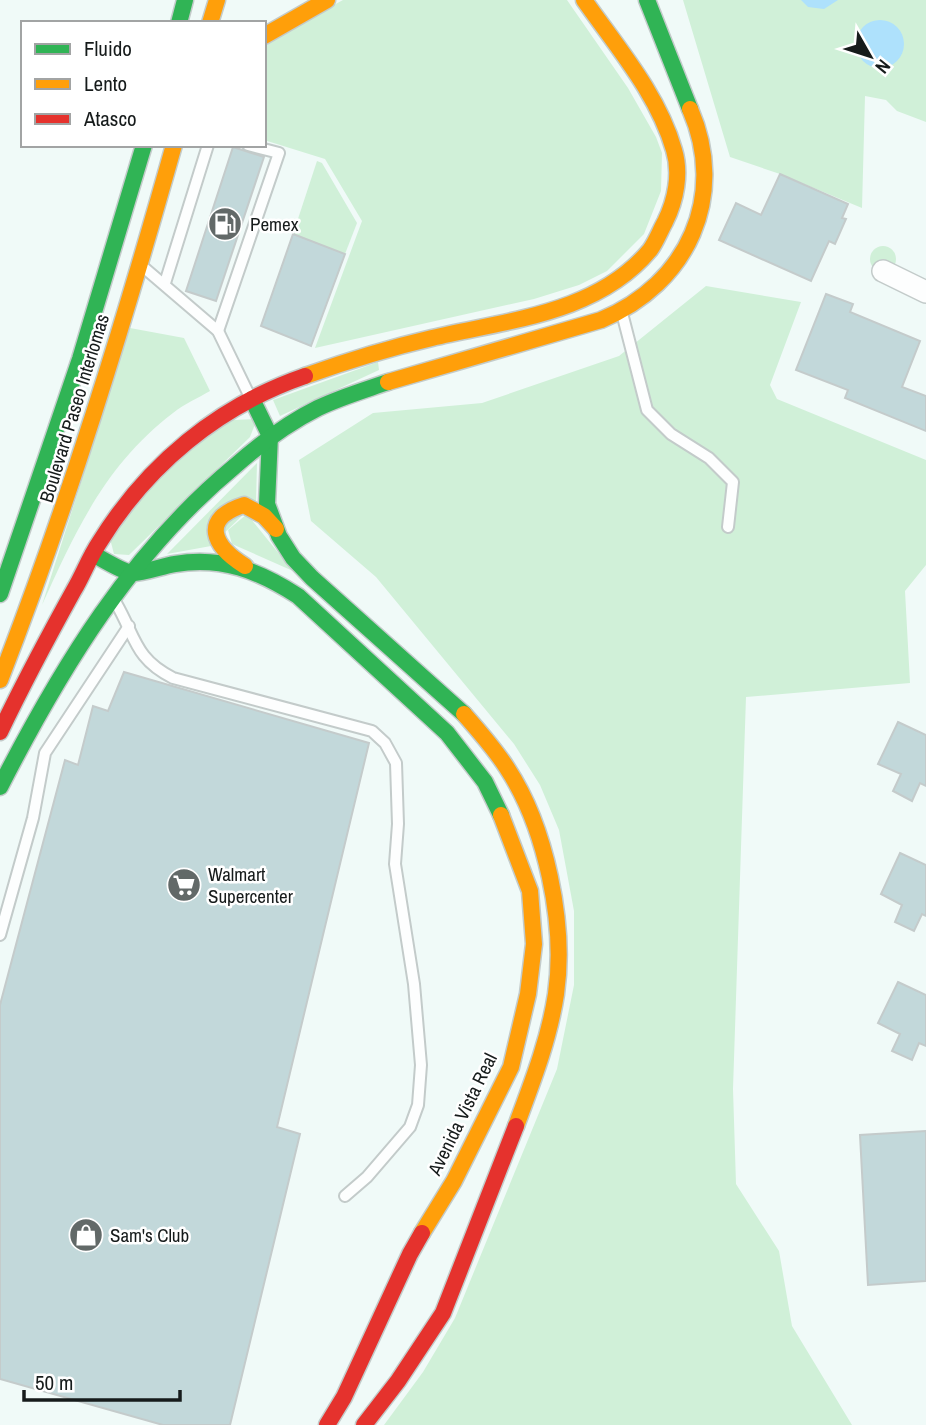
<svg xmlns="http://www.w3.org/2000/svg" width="926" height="1425" viewBox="0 0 926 1425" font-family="'Archivo Narrow',sans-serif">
	<rect width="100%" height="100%" fill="#f0faf8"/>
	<g fill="#d0f0d8">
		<polygon points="343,0 567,0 628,88 656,137 662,153 661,191 644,234 607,271 579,285 534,299 315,348 362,221 325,159 264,140 264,47 284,32"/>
		<polygon points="683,0 926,0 926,122 897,111 886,100 865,96 862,208 780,174 730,157"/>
		<polygon points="317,161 322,163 357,223 345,254 293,234"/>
		<circle cx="883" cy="259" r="13"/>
		<polygon points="706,286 801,302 770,385 777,399 926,460 926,565 905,591 910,683 746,697 733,1089 736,1184 779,1251 792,1326 852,1425 384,1425 423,1372 455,1318 557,1069 574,985 574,911 559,830 540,785 514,744 376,577 311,521 299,460 373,413 482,403 619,356"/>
		<path d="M130,328L184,338L210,391C198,398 184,404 173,413C106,464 76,530 42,605Z"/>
		<polygon points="378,362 379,370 280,416 273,400"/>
		<polygon points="257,419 250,437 129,555 114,554 108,531 211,421"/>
		<polygon points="257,463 256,502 211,546 167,554"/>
		<polygon points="247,514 293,571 232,544 228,530"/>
	</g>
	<g fill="#aee1fc">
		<polygon points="801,0 838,0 824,9 808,7"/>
		<circle cx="880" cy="44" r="24"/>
	</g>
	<g fill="#c2d8da" stroke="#c4cbcb" stroke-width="2">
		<polygon points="233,147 264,157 216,301 186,291"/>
		<polygon points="780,174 848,204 842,218 846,219 835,244 829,241 811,281 719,240 736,203 761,215"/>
		<polygon points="293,234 345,254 311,346 261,326"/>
		<polygon points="826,294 853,304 850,312 920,341 902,387 926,396 926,431 845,398 848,390 796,370"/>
		<polygon points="124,672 369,743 277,1127 300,1134 230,1425 163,1425 0,1379 0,1005 65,760 78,765 93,706 108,711"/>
		<polygon points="898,722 926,735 926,786 920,783 912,801 893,791 901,774 878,764"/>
		<polygon points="900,853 926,865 926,916 922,914 914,931 895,922 902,905 881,894"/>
		<polygon points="898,982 926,995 926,1046 919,1043 912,1060 892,1051 900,1034 878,1023"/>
		<polygon points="926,1131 926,1281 868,1285 860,1135"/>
	</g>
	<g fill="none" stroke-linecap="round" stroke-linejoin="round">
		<g stroke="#c3cbca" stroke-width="14">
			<g id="lane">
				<polyline points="142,266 218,331 250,397"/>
				<polyline points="165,283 208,145"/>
				<polyline points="622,313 647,410 671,434 709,458 733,482 728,527"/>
				<polyline points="218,331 279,153 248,145"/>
				<path d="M116,603C136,638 135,659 173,678L372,731L385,743L396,763L398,824L395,864L414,984L421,1065L418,1105L410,1127L367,1177L345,1196"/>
				<polyline points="0,935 33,818 45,753 129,626"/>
			</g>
		</g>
		<g stroke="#c3cbca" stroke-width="24">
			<polyline id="street" points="883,271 926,292"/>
		</g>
		<g stroke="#c3cbca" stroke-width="19">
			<g id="fast">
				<polyline points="647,0 690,109"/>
				<polyline points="179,23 185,0"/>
				<polyline points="252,399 270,436 267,504 279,536 293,558 312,578 464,714"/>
				<path d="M93,554C102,559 123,572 132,573C145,573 162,566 175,564C222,556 259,571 298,596L447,733L485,782L501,815"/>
				<polyline points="0,594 80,359 144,145"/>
				<path d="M0,787C61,668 131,552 235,466C260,444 288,423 318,408C341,397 365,390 388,382"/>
			</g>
		</g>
		<g stroke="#c3cbca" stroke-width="19">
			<g id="slow">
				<polyline points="210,23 217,0"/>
				<polyline points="264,36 327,0"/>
				<path d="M305,376C347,361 389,348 432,338C507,320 597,314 650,250C656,242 660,231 665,222C676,200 681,173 674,150C658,94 617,47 584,0"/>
				<path d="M388,382L601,320C688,284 728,196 690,109"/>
				<path d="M245,566C213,546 200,519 244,505L264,516L276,529"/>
				<path d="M0,680C68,505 123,326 174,145"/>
				<path d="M464,714C479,731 495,749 507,768C546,827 566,924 556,994C549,1040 532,1083 516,1126"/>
				<polyline points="422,1233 454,1181 511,1067 528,994 534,944 530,891 501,815"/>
			</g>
		</g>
		<g stroke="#c3cbca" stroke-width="19">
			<g id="jam">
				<path d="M0,732C23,684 48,637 74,590C83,575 89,558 99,543C147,465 218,406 305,376"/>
				<polyline points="327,1425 344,1397 410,1254 422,1233"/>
				<polyline points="364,1425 398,1381 443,1313 516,1126"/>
			</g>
		</g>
		<use href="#lane" stroke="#fdfefe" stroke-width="10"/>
		<use href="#street" stroke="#fdfefe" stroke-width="21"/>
		<use href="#fast" stroke="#30b455" stroke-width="16"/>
		<use href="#slow" stroke="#ff9f0a" stroke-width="16"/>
		<use href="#jam" stroke="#e5322d" stroke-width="16"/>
	</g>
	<defs>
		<g id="fuel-disc" transform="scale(1.75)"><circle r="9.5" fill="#626968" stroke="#fff"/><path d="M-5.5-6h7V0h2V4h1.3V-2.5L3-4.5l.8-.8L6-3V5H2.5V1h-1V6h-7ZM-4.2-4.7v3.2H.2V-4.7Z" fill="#fff"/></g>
		<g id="supermarket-disc" transform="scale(1.75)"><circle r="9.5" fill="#626968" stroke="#fff"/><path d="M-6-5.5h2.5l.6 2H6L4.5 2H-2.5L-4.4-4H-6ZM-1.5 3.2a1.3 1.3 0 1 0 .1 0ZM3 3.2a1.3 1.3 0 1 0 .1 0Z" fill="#fff"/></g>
		<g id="shop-disc" transform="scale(1.75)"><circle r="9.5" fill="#626968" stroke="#fff"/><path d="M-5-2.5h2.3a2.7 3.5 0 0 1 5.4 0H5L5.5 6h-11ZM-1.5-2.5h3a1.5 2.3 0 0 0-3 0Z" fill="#fff"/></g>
	</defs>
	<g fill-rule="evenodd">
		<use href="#fuel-disc" x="225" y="224"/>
		<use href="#supermarket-disc" x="184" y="885"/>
		<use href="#shop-disc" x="86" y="1235"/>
	</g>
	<g text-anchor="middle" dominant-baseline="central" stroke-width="5" stroke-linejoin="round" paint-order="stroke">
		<g font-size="19" fill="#161b1b" stroke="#fff" text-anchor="start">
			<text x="250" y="224">Pemex</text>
			<text x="208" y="874">Walmart<tspan x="208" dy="22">Supercenter</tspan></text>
			<text x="110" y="1235">Sam's Club</text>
		</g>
		<g font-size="19" fill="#161b1b" stroke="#fff">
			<text transform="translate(74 408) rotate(-73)">Boulevard Paseo Interlomas</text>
			<text transform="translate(462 1114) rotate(-64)">Avenida Vista Real</text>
		</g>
	</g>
	<rect x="21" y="21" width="245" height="126" fill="#ffffff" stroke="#a2a4a4" stroke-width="2"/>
	<rect x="35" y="44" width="35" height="10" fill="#30b455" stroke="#a2a4a4" stroke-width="2"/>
	<text x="84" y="56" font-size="21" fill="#161b1b">Fluido</text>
	<rect x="35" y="79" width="35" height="10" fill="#ff9f0a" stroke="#a2a4a4" stroke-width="2"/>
	<text x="84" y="91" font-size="21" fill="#161b1b">Lento</text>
	<rect x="35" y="114" width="35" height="10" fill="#e5322d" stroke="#a2a4a4" stroke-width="2"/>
	<text x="84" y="126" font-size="21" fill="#161b1b">Atasco</text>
	<g transform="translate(870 56) rotate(129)" stroke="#ffffff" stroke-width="5" paint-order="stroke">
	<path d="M0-5L12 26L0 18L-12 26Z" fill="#161b1b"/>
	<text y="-10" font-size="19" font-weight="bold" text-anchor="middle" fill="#161b1b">N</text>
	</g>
	<path d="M24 1390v10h156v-10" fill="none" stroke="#161b1b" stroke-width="3.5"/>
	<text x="35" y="1390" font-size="21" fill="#161b1b" stroke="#ffffff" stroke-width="5" paint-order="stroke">50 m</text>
</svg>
